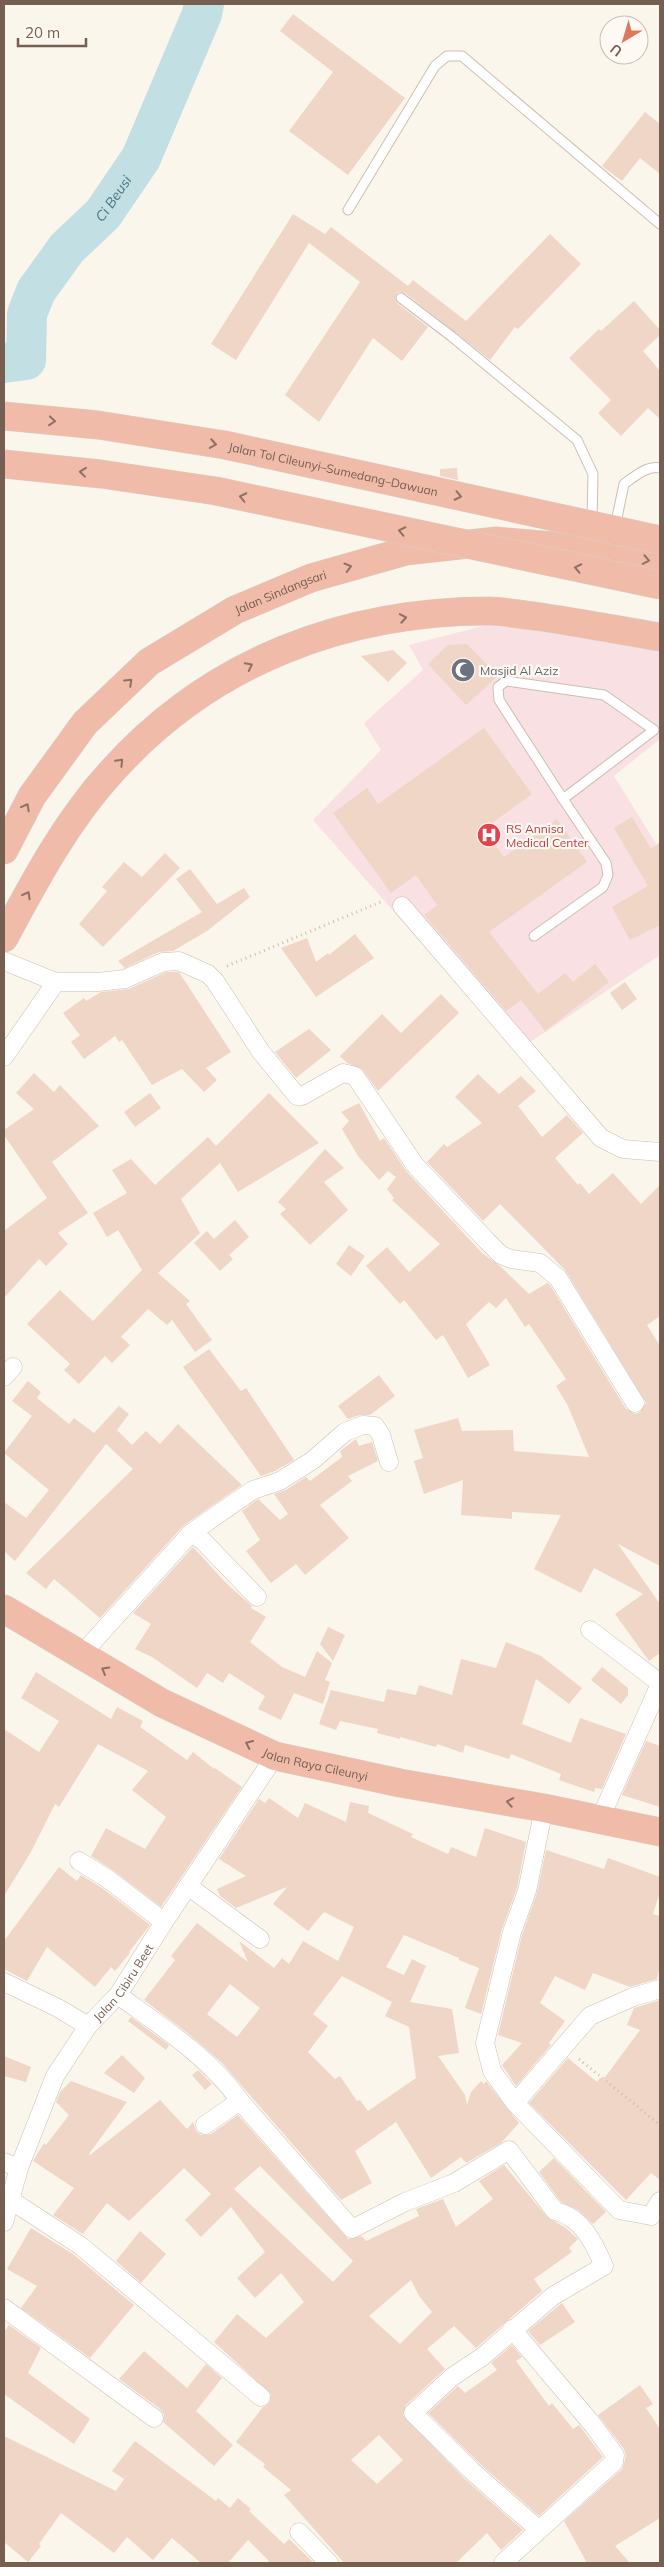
<svg xmlns="http://www.w3.org/2000/svg" width="664" height="2567" viewBox="0 0 664 2567" font-family="Mulish,sans-serif">
	<rect width="100%" height="100%" fill="#fbf6ec"/>
	<polygon fill="#f9e0e3" points="506,620 660,647 660,739 614,776 660,850 660,955 517,1051 313,820 381,750 364,723 423,670 409,645"/>
	<g fill="none" stroke-linecap="round" stroke-linejoin="round">
		<path stroke="#c2dfe4" stroke-width="40" id="s1" d="M4,363L26,360L27,314L36,291L67,248L103,214L141,158L202,14L204,4"/>
	</g>
	<g fill="#efd6c6" fill-rule="evenodd">
		<polygon points="293,14 405,98 348,175 289,131 333,72 280,31"/>
		<polygon points="645,112 660,124 660,174 640,158 622,181 602,166"/>
		<polygon points="293,214 325,234 331,227 408,286 413,280 466,321 550,234 581,264 518,329 515,327 490,360 405,293 398,292 395,298 397,303 428,327 402,361 373,338 319,422 285,395 360,282 309,243 236,360 211,344"/>
		<polygon points="634,301 660,330 660,335 643,351 660,371 660,419 648,408 621,436 598,413 611,400 569,358 599,329 601,331"/>
		<polygon points="457,468 458,480 440,476 440,469"/>
		<polygon points="467,644 498,676 466,705 428,664 448,645"/>
		<polygon points="393,650 407,663 388,682 361,656"/>
		<polygon points="484,728 532,794 484,829 504,857 557,819 587,862 489,932 538,994 565,973 573,982 595,964 609,982 545,1031 521,1000 506,1011 425,916 424,915 437,905 416,875 391,893 333,813 367,788 378,804"/>
		<polygon points="632,817 651,849 660,842 660,925 630,940 612,907 648,886 614,828"/>
		<polygon points="165,853 180,868 103,947 79,924 107,891 102,887 124,862 142,877"/>
		<polygon points="190,869 217,904 244,888 250,897 207,931 173,951 159,952 125,968 118,961 202,912 176,879"/>
		<polygon points="355,934 374,958 316,997 281,948 307,938 316,962 328,953 329,955"/>
		<polygon points="166,972 179,972 231,1052 206,1068 217,1080 204,1092 182,1069 152,1085 122,1040 119,1042 115,1036 84,1059 71,1042 80,1035 63,1013 84,998 86,1001 101,992 129,989"/>
		<polygon points="625,982 637,999 622,1010 610,993"/>
		<polygon points="441,994 459,1013 378,1091 363,1070 347,1063 340,1056 382,1014 401,1033"/>
		<polygon points="309,1029 331,1050 296,1078 275,1052"/>
		<polygon points="34,1073 54,1092 60,1085 99,1126 52,1162 88,1213 58,1233 68,1244 46,1266 39,1259 4,1298 4,1231 47,1198 4,1135 4,1130 34,1109 16,1093"/>
		<polygon points="478,1074 499,1094 521,1076 536,1091 518,1106 542,1137 567,1115 583,1133 555,1158 578,1185 580,1183 589,1194 613,1173 641,1204 660,1185 660,1316 647,1325 660,1346 660,1566 618,1544 660,1604 660,1653 649,1661 615,1614 643,1594 594,1568 581,1593 534,1569 561,1515 512,1512 512,1519 461,1515 463,1480 424,1494 414,1461 423,1458 414,1430 458,1418 462,1431 513,1430 514,1451 589,1457 568,1406 556,1386 566,1379 529,1324 525,1327 506,1298 496,1308 489,1302 466,1324 490,1365 468,1378 443,1335 436,1340 404,1300 400,1304 366,1266 387,1247 409,1272 440,1244 392,1200 394,1198 387,1189 396,1177 388,1171 379,1180 358,1156 342,1129 349,1121 341,1112 359,1103 380,1141 384,1138 407,1172 482,1253 500,1266 529,1294 547,1283 550,1285 626,1409 635,1414 640,1412 646,1403 565,1270 500,1204 483,1221 427,1162 444,1144 447,1147 482,1123 455,1097"/>
		<polygon points="150,1093 161,1108 135,1127 124,1112"/>
		<polygon points="269,1093 319,1143 238,1192 220,1163 181,1199 200,1233 158,1273 190,1301 186,1304 212,1340 195,1352 172,1320 167,1325 148,1309 121,1337 130,1345 112,1363 105,1356 79,1384 64,1370 70,1364 27,1324 60,1290 93,1321 142,1270 118,1230 107,1237 93,1213 127,1193 112,1170 131,1159 155,1185 208,1137 216,1146"/>
		<polygon points="325,1149 344,1168 324,1182 348,1210 310,1245 280,1214 286,1209 278,1202"/>
		<polygon points="235,1220 249,1237 229,1255 233,1259 220,1271 194,1243 207,1231 214,1239"/>
		<polygon points="349,1245 365,1256 351,1276 336,1264"/>
		<polygon points="209,1349 241,1391 246,1388 294,1460 275,1471 261,1476 183,1367"/>
		<polygon points="379,1375 395,1396 370,1415 360,1415 348,1419 338,1406"/>
		<polygon points="28,1381 41,1392 37,1398 69,1424 74,1418 94,1433 119,1406 129,1414 117,1430 132,1445 146,1431 160,1444 178,1424 242,1485 183,1526 100,1618 54,1579 46,1589 26,1573 133,1469 106,1444 15,1561 4,1551 4,1502 26,1518 49,1490 4,1453 32,1416 12,1401"/>
		<polygon points="356,1439 359,1446 372,1442 378,1461 348,1476 352,1481 320,1505 349,1538 305,1575 296,1564 271,1583 246,1551 260,1540 242,1511 258,1499 280,1520 288,1514 274,1494 286,1490 306,1477 310,1481 342,1457 340,1451"/>
		<polygon points="193,1547 227,1584 252,1606 251,1608 266,1617 250,1642 282,1667 305,1677 317,1651 332,1663 325,1680 330,1682 323,1704 294,1693 281,1720 258,1709 265,1696 229,1673 223,1683 207,1673 197,1688 152,1657 135,1649 151,1624 133,1613"/>
		<polygon points="328,1627 345,1635 333,1661 320,1644"/>
		<polygon points="506,1642 541,1656 582,1688 569,1704 536,1679 522,1724 571,1743 580,1718 626,1734 602,1789 595,1788 594,1792 559,1780 561,1774 511,1754 509,1759 465,1745 463,1753 437,1744 436,1747 400,1737 400,1739 377,1733 378,1729 340,1721 336,1730 319,1724 331,1690 384,1702 387,1689 416,1695 419,1685 452,1695 461,1659 496,1668"/>
		<polygon points="602,1667 628,1688 628,1695 621,1704 591,1680"/>
		<polygon points="36,1672 111,1719 117,1707 143,1721 140,1727 187,1760 193,1752 214,1769 215,1768 242,1787 161,1907 114,1871 91,1856 106,1828 145,1849 166,1817 132,1790 148,1771 98,1744 59,1807 55,1804 31,1852 4,1896 4,1729 39,1752 59,1721 21,1698"/>
		<polygon points="646,1741 660,1746 660,1807 622,1795"/>
		<path d="M269,1798L298,1818L305,1803L346,1822L350,1802L369,1806L368,1813L413,1834L411,1837L448,1854L451,1847L476,1857L485,1828L526,1842L517,1888L502,1929L481,2014L465,2008L479,1968L459,1960V1958L404,1935L386,1967L404,1975L412,1959L426,1966L410,2002L452,2009L459,2053L438,2056L465,2095L467,2105L471,2092L481,2081L484,2084L486,2081L519,2123L501,2143L466,2163L461,2157L431,2178L396,2122L355,2151L372,2183L341,2200L222,2063L190,2035L144,2000L175,1960L171,1956L197,1923L248,1962L239,1941L274,1968L282,1958L289,1964L303,1941L338,1961L354,1927L324,1912L308,1931L273,1904L287,1887L236,1908L220,1896L217,1889L246,1876L219,1859L259,1799L265,1803ZM342,1976L392,2002L385,2016L409,2027L416,2078L368,2111L360,2100L357,2101L340,2076L335,2079L308,2052L328,2026L313,2014ZM230,1984L260,2008L237,2037L207,2014Z"/>
		<polygon points="546,1850 604,1869 608,1858 660,1877 660,1892 653,1914 660,1916 660,1966 657,1979 630,1987 593,1973 585,1990 555,1976 540,2003 565,2021 549,2043 551,2045 516,2086 502,2065 522,2043 498,2035 522,1935 537,1893"/>
		<polygon points="59,1867 77,1881 81,1875 102,1888 150,1925 129,1952 130,1953 115,1971 111,1967 95,1987 47,1947 27,1981 4,1969 4,1941"/>
		<polygon points="660,2000 660,2180 651,2173 626,2200 529,2103 568,2058 597,2082 600,2078 603,2080 640,2030 627,2025 634,2008"/>
		<polygon points="131,2017 169,2045 166,2050 128,2021"/>
		<polygon points="122,2055 145,2078 134,2093 104,2073"/>
		<polygon points="4,2056 31,2067 26,2082 4,2076"/>
		<polygon points="198,2070 212,2084 205,2090 192,2075"/>
		<path d="M71,2081L127,2102L89,2154L90,2155L160,2100L187,2129L193,2122L196,2131L201,2135L211,2134L238,2115L348,2239L362,2236L366,2241L419,2216L416,2209L443,2199L456,2227L493,2199L479,2181L504,2165L547,2217L566,2228L578,2239L569,2248L572,2252L534,2279L542,2291L476,2348L454,2326L427,2349L445,2369L406,2405L403,2415L465,2479L523,2530L501,2550L487,2533L456,2563H344L284,2495L291,2490L263,2467L265,2464L236,2442L263,2407L269,2403L271,2394L214,2342L237,2314L266,2338L304,2302L281,2273L255,2298L237,2278L265,2252L231,2207L201,2237L185,2220L211,2194L184,2168L129,2221L107,2203L83,2234L53,2215L74,2188L33,2161L44,2143L46,2145L69,2115L56,2102L60,2092ZM260,2166L353,2261L333,2282L234,2189ZM411,2280L419,2296L432,2312L400,2344L369,2316ZM379,2435L403,2460L377,2484L351,2460Z"/>
		<polygon points="554,2158 606,2212 593,2224 578,2210 561,2202 539,2172"/>
		<polygon points="31,2228 73,2254 134,2305 90,2358 21,2308 37,2286 7,2269"/>
		<polygon points="140,2231 166,2254 141,2283 116,2261"/>
		<polygon points="562,2303 575,2322 540,2345 528,2331"/>
		<polygon points="9,2325 41,2348 28,2373 90,2419 74,2444 4,2394 4,2332"/>
		<polygon points="512,2345 522,2357 516,2361 549,2406 552,2403 573,2429 579,2425 603,2457 539,2516 479,2463 428,2413 458,2386 465,2393 497,2370 491,2363"/>
		<polygon points="144,2351 187,2388 206,2364 222,2378 196,2411 233,2445 214,2466 163,2422 164,2414 160,2409 119,2379"/>
		<polygon points="640,2385 653,2404 646,2408 660,2429 660,2518 615,2546 630,2563 587,2563 564,2521 622,2469 626,2456 624,2449 598,2415"/>
		<polygon points="4,2436 116,2491 124,2479 112,2471 135,2441 216,2501 218,2498 230,2508 238,2498 251,2509 249,2511 284,2544 289,2539 314,2563 267,2563 269,2561 248,2540 228,2563 201,2563 172,2538 153,2560 127,2537 114,2553 61,2513 39,2544 41,2546 28,2562 4,2542"/>
	</g>
	<g fill="none" stroke-linecap="round" stroke-linejoin="round">
		<g stroke="#cdbeb2" stroke-width="11">
			<g id="lane">
				<polyline points="348,210 435,66 447,56 462,56 660,224"/>
				<polyline points="401,298 451,336 577,440 593,474 592,522"/>
				<path d="M615,527L624,484C634,477 647,465 660,468"/>
				<polygon points="506,681 604,695 654,730 563,799 499,700 498,687"/>
				<polyline points="534,936 603,887 608,875 606,863 563,799"/>
			</g>
		</g>
		<g stroke="#cdbeb2" stroke-width="19">
			<g id="street">
				<polyline points="402,906 601,1138 623,1149 660,1152"/>
				<polyline points="4,961 56,982 98,982 125,979 163,962 179,961 208,974 215,981 261,1052 297,1096 302,1096 343,1073 355,1076 415,1165 487,1241 501,1255 511,1259 540,1263 558,1278 635,1403"/>
				<polyline points="4,1057 56,982"/>
				<polyline points="4,1377 13,1367"/>
				<polyline points="191,1533 203,1541 257,1597"/>
				<polyline points="590,1630 660,1683"/>
				<polyline points="81,1655 191,1533 253,1490 280,1481 313,1460 345,1432 363,1425 375,1426 381,1435 389,1462"/>
				<polyline points="544,1808 527,1891 512,1932 485,2043 492,2071 515,2103 619,2210 651,2216 660,2201"/>
				<polyline points="600,1819 660,1684"/>
				<polyline points="79,1861 108,1879 164,1922"/>
				<polyline points="188,1886 260,1939"/>
				<polyline points="4,1982 58,2008 88,2026"/>
				<path d="M118,1995C162,2027 209,2057 240,2101"/>
				<polyline points="515,2103 590,2016 633,1997 660,1989"/>
				<path d="M205,2125L240,2101L352,2229L405,2202L454,2183L509,2150L555,2211C582,2217 594,2243 604,2266L553,2296L482,2357L452,2377L413,2413L472,2471L538,2529"/>
				<polyline points="4,2162 19,2168"/>
				<polyline points="9,2199 81,2246 261,2397"/>
				<path id="s2" d="M4,2222L19,2168L55,2076L88,2026L118,1995L164,1922L275,1756"/>
				<polyline points="4,2308 154,2418"/>
				<polyline points="299,2532 329,2563"/>
				<polyline points="503,2563 614,2462 615,2455 593,2425 512,2329"/>
			</g>
		</g>
		<g stroke="#d9d2ce" stroke-width="29">
			<g id="highway">
				<path id="s3" d="M4,850L32,796L85,723L149,662L235,610L311,578L406,551L496,541L591,549L660,563"/>
				<path d="M4,938C35,880 67,820 112,771C211,661 345,611 490,611C505,611 520,615 534,616C576,622 618,630 660,637"/>
				<path id="s4" d="M4,1609L162,1703L275,1756L400,1783L544,1808L660,1832"/>
			</g>
		</g>
		<g stroke="#d4baa8" stroke-width="3" stroke-dasharray="1 4" stroke-linecap="butt">
			<polyline points="227,966 383,901"/>
			<polyline points="579,2059 660,2125"/>
		</g>
		<use href="#lane" stroke="#fff" stroke-width="9"/>
		<use href="#street" stroke="#fff" stroke-width="18"/>
		<use href="#highway" stroke="#f0bba9" stroke-width="28"/>
		<g stroke="#d9d2ce" stroke-width="29" stroke-linecap="butt">
			<g id="highway-bridge">
				<path id="s5" d="M4,416L98,425L225,445L660,540"/>
				<polyline points="4,464 101,474 216,491 660,585"/>
			</g>
		</g>
		<use href="#highway-bridge" stroke="#f0bba9" stroke-width="28"/>
	</g>
	<defs><path id="oneway-chevron" d="M-2-3.5L2.5 0L-2 3.5" fill="none" stroke-width="1.6" stroke-linecap="round" stroke-linejoin="round" transform="scale(1.25)"/></defs>
	<g stroke="#8e7162">
		<use href="#oneway-chevron" transform="translate(52 421) rotate(5)"/>
		<use href="#oneway-chevron" transform="translate(213 444) rotate(9)"/>
		<use href="#oneway-chevron" transform="translate(83 472) rotate(-174)"/>
		<use href="#oneway-chevron" transform="translate(458 496) rotate(12)"/>
		<use href="#oneway-chevron" transform="translate(243 497) rotate(-168)"/>
		<use href="#oneway-chevron" transform="translate(402 531) rotate(-168)"/>
		<use href="#oneway-chevron" transform="translate(646 560) rotate(11)"/>
		<use href="#oneway-chevron" transform="translate(348 567) rotate(-16)"/>
		<use href="#oneway-chevron" transform="translate(578 568) rotate(-168)"/>
		<use href="#oneway-chevron" transform="translate(403 618) rotate(-10)"/>
		<use href="#oneway-chevron" transform="translate(249 666) rotate(-27)"/>
		<use href="#oneway-chevron" transform="translate(129 682) rotate(-44)"/>
		<use href="#oneway-chevron" transform="translate(120 762) rotate(-46)"/>
		<use href="#oneway-chevron" transform="translate(26 807) rotate(-62)"/>
		<use href="#oneway-chevron" transform="translate(27 895) rotate(-61)"/>
		<use href="#oneway-chevron" transform="translate(105 1670) rotate(-150)"/>
		<use href="#oneway-chevron" transform="translate(249 1744) rotate(-155)"/>
		<use href="#oneway-chevron" transform="translate(510 1802) rotate(-170)"/>
	</g>
	<defs>
		<g id="mosque-disc" transform="scale(1.25)"><circle r="9.5" fill="#6b7280" stroke="#fefaf3"/><path d="M3.5-4.9A6 6 0 1 0 3.5 4.9A5 5 0 1 1 3.5-4.9Z" fill="#fff"/></g>
		<g id="hospital-disc" transform="scale(1.25)"><circle r="9.5" fill="#e0444e" stroke="#fefaf3"/><path d="M-5-5h3v3.5h4V-5h3V5h-3V1.5h-4V5h-3Z" fill="#fff"/></g>
	</defs>
	<g fill-rule="evenodd">
		<use href="#mosque-disc" x="463" y="670"/>
		<use href="#hospital-disc" x="489" y="835"/>
	</g>
	<g text-anchor="middle" dominant-baseline="central" stroke-width="4.5" stroke-linejoin="round" paint-order="stroke">
		<g font-size="12" fill="#765e50" stroke="#fefaf3">
			<text stroke="none"><textPath href="#s5" startOffset="334">Jalan Tol Cileunyi–Sumedang–Dawuan</textPath></text>
			<text stroke="none"><textPath href="#s3" startOffset="389">Jalan Sindangsari</textPath></text>
			<text stroke="none"><textPath href="#s4" startOffset="350">Jalan Raya Cileunyi</textPath></text>
			<text stroke="none"><textPath href="#s2" startOffset="271">Jalan Cibiru Beet</textPath></text>
		</g>
		<g font-size="12" fill="#5b616d" stroke="#fefaf3" text-anchor="start">
			<text x="480" y="670">Masjid Al Aziz</text>
		</g>
		<g font-size="12" fill="#be3a42" stroke="#fefaf3" text-anchor="start">
			<text x="506" y="828">RS Annisa<tspan x="506" dy="14">Medical Center</tspan></text>
		</g>
		<g font-size="14" font-style="italic" fill="#477780" stroke="#fefaf3">
			<text stroke="none"><textPath href="#s1" startOffset="214">Ci Beusi</textPath></text>
		</g>
	</g>
	<rect width="664" height="2567" fill="none" stroke="#765e50" stroke-width="10"/>
	<g transform="translate(624 40) rotate(218)"><circle r="24" fill="#fefaf3" stroke="#c8bcb2"/>
	<path d="M0-4L9 19L0 12L-9 19Z" fill="#db785c"/>
	<text y="-8" font-size="14" font-weight="bold" text-anchor="middle" fill="#765e50">U</text>
	</g>
	<path d="M18 38v8h68v-8" fill="none" stroke="#765e50" stroke-width="2.5"/>
	<text x="25" y="38" font-size="15" fill="#765e50" stroke="#fefaf3" stroke-width="4" paint-order="stroke">20 m</text>
</svg>
